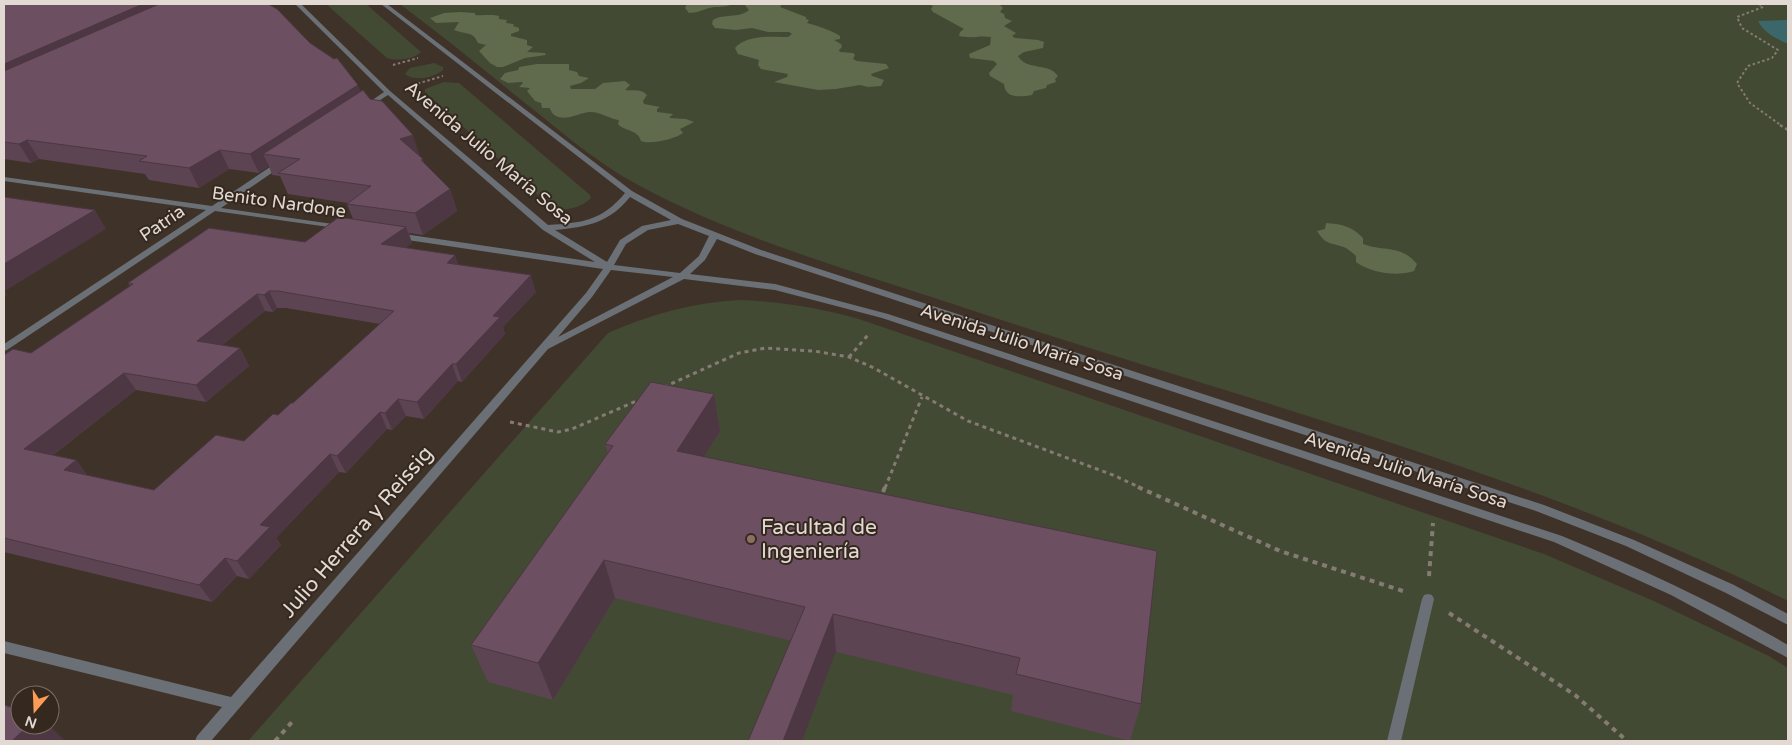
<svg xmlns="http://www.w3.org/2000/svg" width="1792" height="745" viewBox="0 0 1792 745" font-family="'Varela Round',sans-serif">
	<rect width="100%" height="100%" fill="#3f3229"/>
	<g fill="#424a34">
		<path d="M326,4H366L421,52C412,60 398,61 387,58Z"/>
		<path d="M400,4H1788V601C1530,472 1248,401 974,311C861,273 744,242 638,185C595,162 558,129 520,99C481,67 441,35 400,4Z"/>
		<path d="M434,63L443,67V70C433,78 415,82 405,74L410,68Z"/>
		<path d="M444,82L459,83L590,195L591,198C581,208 564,212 551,207L425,92V89Z"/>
		<path d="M738,300C780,301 819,308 859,319L1544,554L1656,602L1769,656L1788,668V741H248L608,333C651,314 692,303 738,300Z"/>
	</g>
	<g fill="#606a4c">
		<path d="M687,4H733C724,8 717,6 709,8C702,10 697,13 689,13L685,8Z"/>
		<path d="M744,4H782L780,7L806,17V19L809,20L807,23C816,25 833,31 840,36V39L834,40L841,44L842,47L839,50L840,52L853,53L855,55L853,59L857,61L886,64L889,68L871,74L872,76L884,80L881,86L868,87L860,85L836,89L818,90L774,82L787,77L788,74L761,69L758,65L759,60L738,54L735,48C747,34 772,37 788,37L792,34L789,32H768L752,28L736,30L715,28L712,24L713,20C724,13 738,19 749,10Z"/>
		<path d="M928,4L1000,5L1003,8L1000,12L1004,14L1005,18L1012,21L1004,26L1016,33L1012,36L1015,38L1038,40L1044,42L1043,48L1024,52L1018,56C1026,71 1049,62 1058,76L1055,79L1056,82L1047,85L1046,88L1034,91L1032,95C1021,97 1005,99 1004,84L990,76L989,73L997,64L994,61L970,58L969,54L990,45L991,37C980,35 971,39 959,36L960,32L964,29L933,12L931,9L933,6Z"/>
		<path d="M460,12L475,13V15C483,16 492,14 499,16V19L507,20L506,23L514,24L513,26L519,28V31L511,34V36L527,40V45L533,47L527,52L545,53L546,55L525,58L503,67H497L490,63L479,51L486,45L478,43C473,31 467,35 454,30L459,22L436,23L430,18L444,13Z"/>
		<path d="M537,64H569V70L577,72L579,76L589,78L581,83L570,86L571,89H595L603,83L625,81L630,85L625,90C633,91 641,88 647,95L643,101L644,104L660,107L657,109V112L673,114L669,118L686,119L694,122L680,129L683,133C675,139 650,145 641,141C638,129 625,132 618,124L619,120C610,119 602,113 592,112C580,111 565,124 553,114C551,112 551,109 549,108H542L541,103L535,101L527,91L530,88L519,87L523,83L522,82L508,83L500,79L505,73L518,70L519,67Z"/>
		<path d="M1326,223C1341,224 1352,226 1363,238V244C1384,252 1400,244 1417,264L1414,271C1397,277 1371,273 1356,262V256C1353,253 1349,250 1346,248C1332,242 1326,246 1317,231L1325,229Z"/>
	</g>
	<path fill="#3c676a" d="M1788,20V44C1777,39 1764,33 1758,21Z"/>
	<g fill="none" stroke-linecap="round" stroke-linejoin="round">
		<g stroke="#867b73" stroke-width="2" stroke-dasharray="2.5 2.5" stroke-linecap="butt">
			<polyline points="1759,4 1763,7 1737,17 1742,28 1778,50 1772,58 1748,66 1737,83 1750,103 1782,126"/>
			<polyline points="393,65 418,58"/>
			<polyline points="413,85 443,76"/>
		</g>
		<polyline stroke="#867b73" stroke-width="2.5" stroke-dasharray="3 3" stroke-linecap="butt" points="1780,125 1788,130"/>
		<g stroke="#867b73" stroke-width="3" stroke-dasharray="4 4" stroke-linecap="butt">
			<polyline points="849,357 868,335"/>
			<polyline points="664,387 739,353 766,348 814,351 849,357 874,368 968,421 1113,475 1141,488"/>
			<polyline points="510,422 558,432 572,429 641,399"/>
			<polyline points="885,488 922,397"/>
		</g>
		<g stroke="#867b73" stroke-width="4" stroke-dasharray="5 5" stroke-linecap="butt">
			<polyline points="1138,487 1280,551 1406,592"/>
			<polyline points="883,492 885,487"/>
			<polyline points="1429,576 1433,523"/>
			<polyline points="1449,613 1575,695 1627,741"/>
			<polyline points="275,741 292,722"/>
		</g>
		<polygon fill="#6a7075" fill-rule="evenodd" points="1428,594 1432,595 1434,599 1401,741 1387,741 1422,599 1424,595"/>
		<g fill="#6a7075" fill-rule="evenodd">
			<path d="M295,4H301L390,91L548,225C581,223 602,221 625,193L381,4H387L632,191L682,219L761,250L1544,505L1634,540L1734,585L1788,614V625L1726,593L1626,546L1536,511L755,254L717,239L705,260L690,274L775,284L888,314L1562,536C1640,568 1716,603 1788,645V658L1671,595L1554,542L882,318L775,290L684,279L548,349L211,741H195L197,736L222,707L4,653V641L231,697L586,293L603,269L394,238V234L397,233L595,262L543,230L388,95L366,109H362V107L384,92ZM630,197L671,220L642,226L620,240L607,262L555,230C587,227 609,223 630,197ZM678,224L709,236L699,256L680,273L614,265L626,244L648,230ZM611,270L673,277L558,337L592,297Z"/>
			<polygon points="279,161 285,161 286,163 221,208 340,225 343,225 343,229 215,211 7,350 4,351 4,344 206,210 4,181 4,177 212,206"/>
		</g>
	</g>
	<g fill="#5d4453" fill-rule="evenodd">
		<path d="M4,4L361,91L370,99L420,156L425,164L450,189L457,211L423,235L409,233L412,243L405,248L455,255L458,265L536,292L503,327L505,334L462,382L458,381L424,419L406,416L392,430L387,429L346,473L339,472L276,538L281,545L249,579L237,576L212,602L4,552V355L31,353L130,286L128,283L305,242L353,219L347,204L348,203L288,194L280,176L272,175L269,166L259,173L229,169L199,188L149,180L145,174L39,159L31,163L4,159ZM277,308H286L380,324L293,403L244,441L154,490L87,475L76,460L53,455L136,390L206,402L249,366L240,348L222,345L265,311L273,312Z"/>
		<polygon points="714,394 720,431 704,457 1141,704 1130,741 1011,711 1013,695 615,598 553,700 488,682 471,645 608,454 605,444"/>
	</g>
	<g fill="#4c3743">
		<polygon points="143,4 186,4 4,86 4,64"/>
		<polygon points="358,85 365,103 263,154 269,166 259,173 250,154"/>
		<polygon points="413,135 420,156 407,160 400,139"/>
		<polygon points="27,140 39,159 31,163 19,144"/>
		<polygon points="220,150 229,169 199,188 189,168"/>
		<polygon points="450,189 457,211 423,235 415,213"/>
		<polygon points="95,210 106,229 5,291 7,295 4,297 4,264"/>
		<polygon points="406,227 412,243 388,261 381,244"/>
		<polygon points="455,255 461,271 447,263"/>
		<polygon points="531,275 536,292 503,327 505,334 462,382 456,364 493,316"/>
		<polygon points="269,291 277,308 273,312 264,295"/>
		<polygon points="257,294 265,311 207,358 197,341"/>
		<polygon points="240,348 249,366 206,402 196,385"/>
		<polygon points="452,364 458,381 424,419 417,402"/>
		<polygon points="124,373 136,390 38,466 24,449"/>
		<polygon points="714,394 720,431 684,489 677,451"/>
		<polygon points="398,399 406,416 392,430 385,413"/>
		<polygon points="380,412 387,429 346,473 337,456"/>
		<polygon points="330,454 339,472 276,538 281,545 249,579 237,561 260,525"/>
		<polygon points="76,460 89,478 64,470"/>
		<polygon points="225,558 237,576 212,602 199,585"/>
		<polygon points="604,560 615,598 553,700 538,663"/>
		<polygon points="833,614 836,651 802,741 783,741"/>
		<polygon points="29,725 49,725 65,741 12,741"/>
	</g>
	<g fill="#6c4f60" stroke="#4c3743" fill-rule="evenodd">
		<polygon points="4,4 143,4 4,64"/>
		<polygon points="159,4 268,4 277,9 310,43 334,59 337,58 358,85 250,154 220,150 189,168 139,161 147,156 27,140 19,144 4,142 4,71"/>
		<polygon points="363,90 370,99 382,101 413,135 400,139 423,159 421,160 450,189 415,213 347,204 371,186 278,173 300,159 263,154"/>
		<polygon points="4,197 95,210 4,264"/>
		<path d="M339,217L406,227L381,244L455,255L447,263L531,275L493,316L500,317L456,364H452L417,402L398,399L385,413L380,412L337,456L330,454L260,525L270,527L237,561L225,558L199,585L4,538V355L13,349L31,353L133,284L128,283L209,228L305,242ZM269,291H278L394,311L293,403H291L278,415L273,414L244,441L216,435L154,490L64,470L76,460L24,449L124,373L196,385L240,348L197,341L257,294L264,295Z"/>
		<polygon points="651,382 714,394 677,451 1157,551 1141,704 1016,674 1020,658 833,614 783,741 748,741 805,607 604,560 538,663 471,645 613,446 605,444"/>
		<polygon points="4,705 20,710 20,725 29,725 12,741 4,741"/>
	</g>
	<circle fill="#8d6e63" stroke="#35281f" stroke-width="2" cx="751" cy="539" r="5"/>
	<g text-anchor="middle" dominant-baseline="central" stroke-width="4" stroke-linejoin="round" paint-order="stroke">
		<g font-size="18" fill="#e2d9d3" stroke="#35281f">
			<text transform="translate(489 153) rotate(40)">Avenida Julio María Sosa</text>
			<text transform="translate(279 202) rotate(8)">Benito Nardone</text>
			<text transform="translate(162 223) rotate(-34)">Patria</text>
			<text transform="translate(1022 342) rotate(18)">Avenida Julio María Sosa</text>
			<text transform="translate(1406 470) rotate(18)">Avenida Julio María Sosa</text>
		</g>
		<g font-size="21" fill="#e2d9d3" stroke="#35281f" text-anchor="start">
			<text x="761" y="527">Facultad de<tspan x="761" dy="24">Ingeniería</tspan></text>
		</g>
		<g font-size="21" fill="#e2d9d3" stroke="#35281f">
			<text transform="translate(357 532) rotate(-49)">Julio Herrera y Reissig</text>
		</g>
	</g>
	<rect width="1792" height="745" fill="none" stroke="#e2d9d3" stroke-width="10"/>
	<g transform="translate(35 710) rotate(199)"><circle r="24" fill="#35281f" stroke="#7a6f67"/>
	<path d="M0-4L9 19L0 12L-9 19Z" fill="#fd9c56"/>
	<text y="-8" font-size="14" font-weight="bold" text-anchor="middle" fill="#e2d9d3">N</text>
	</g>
</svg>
